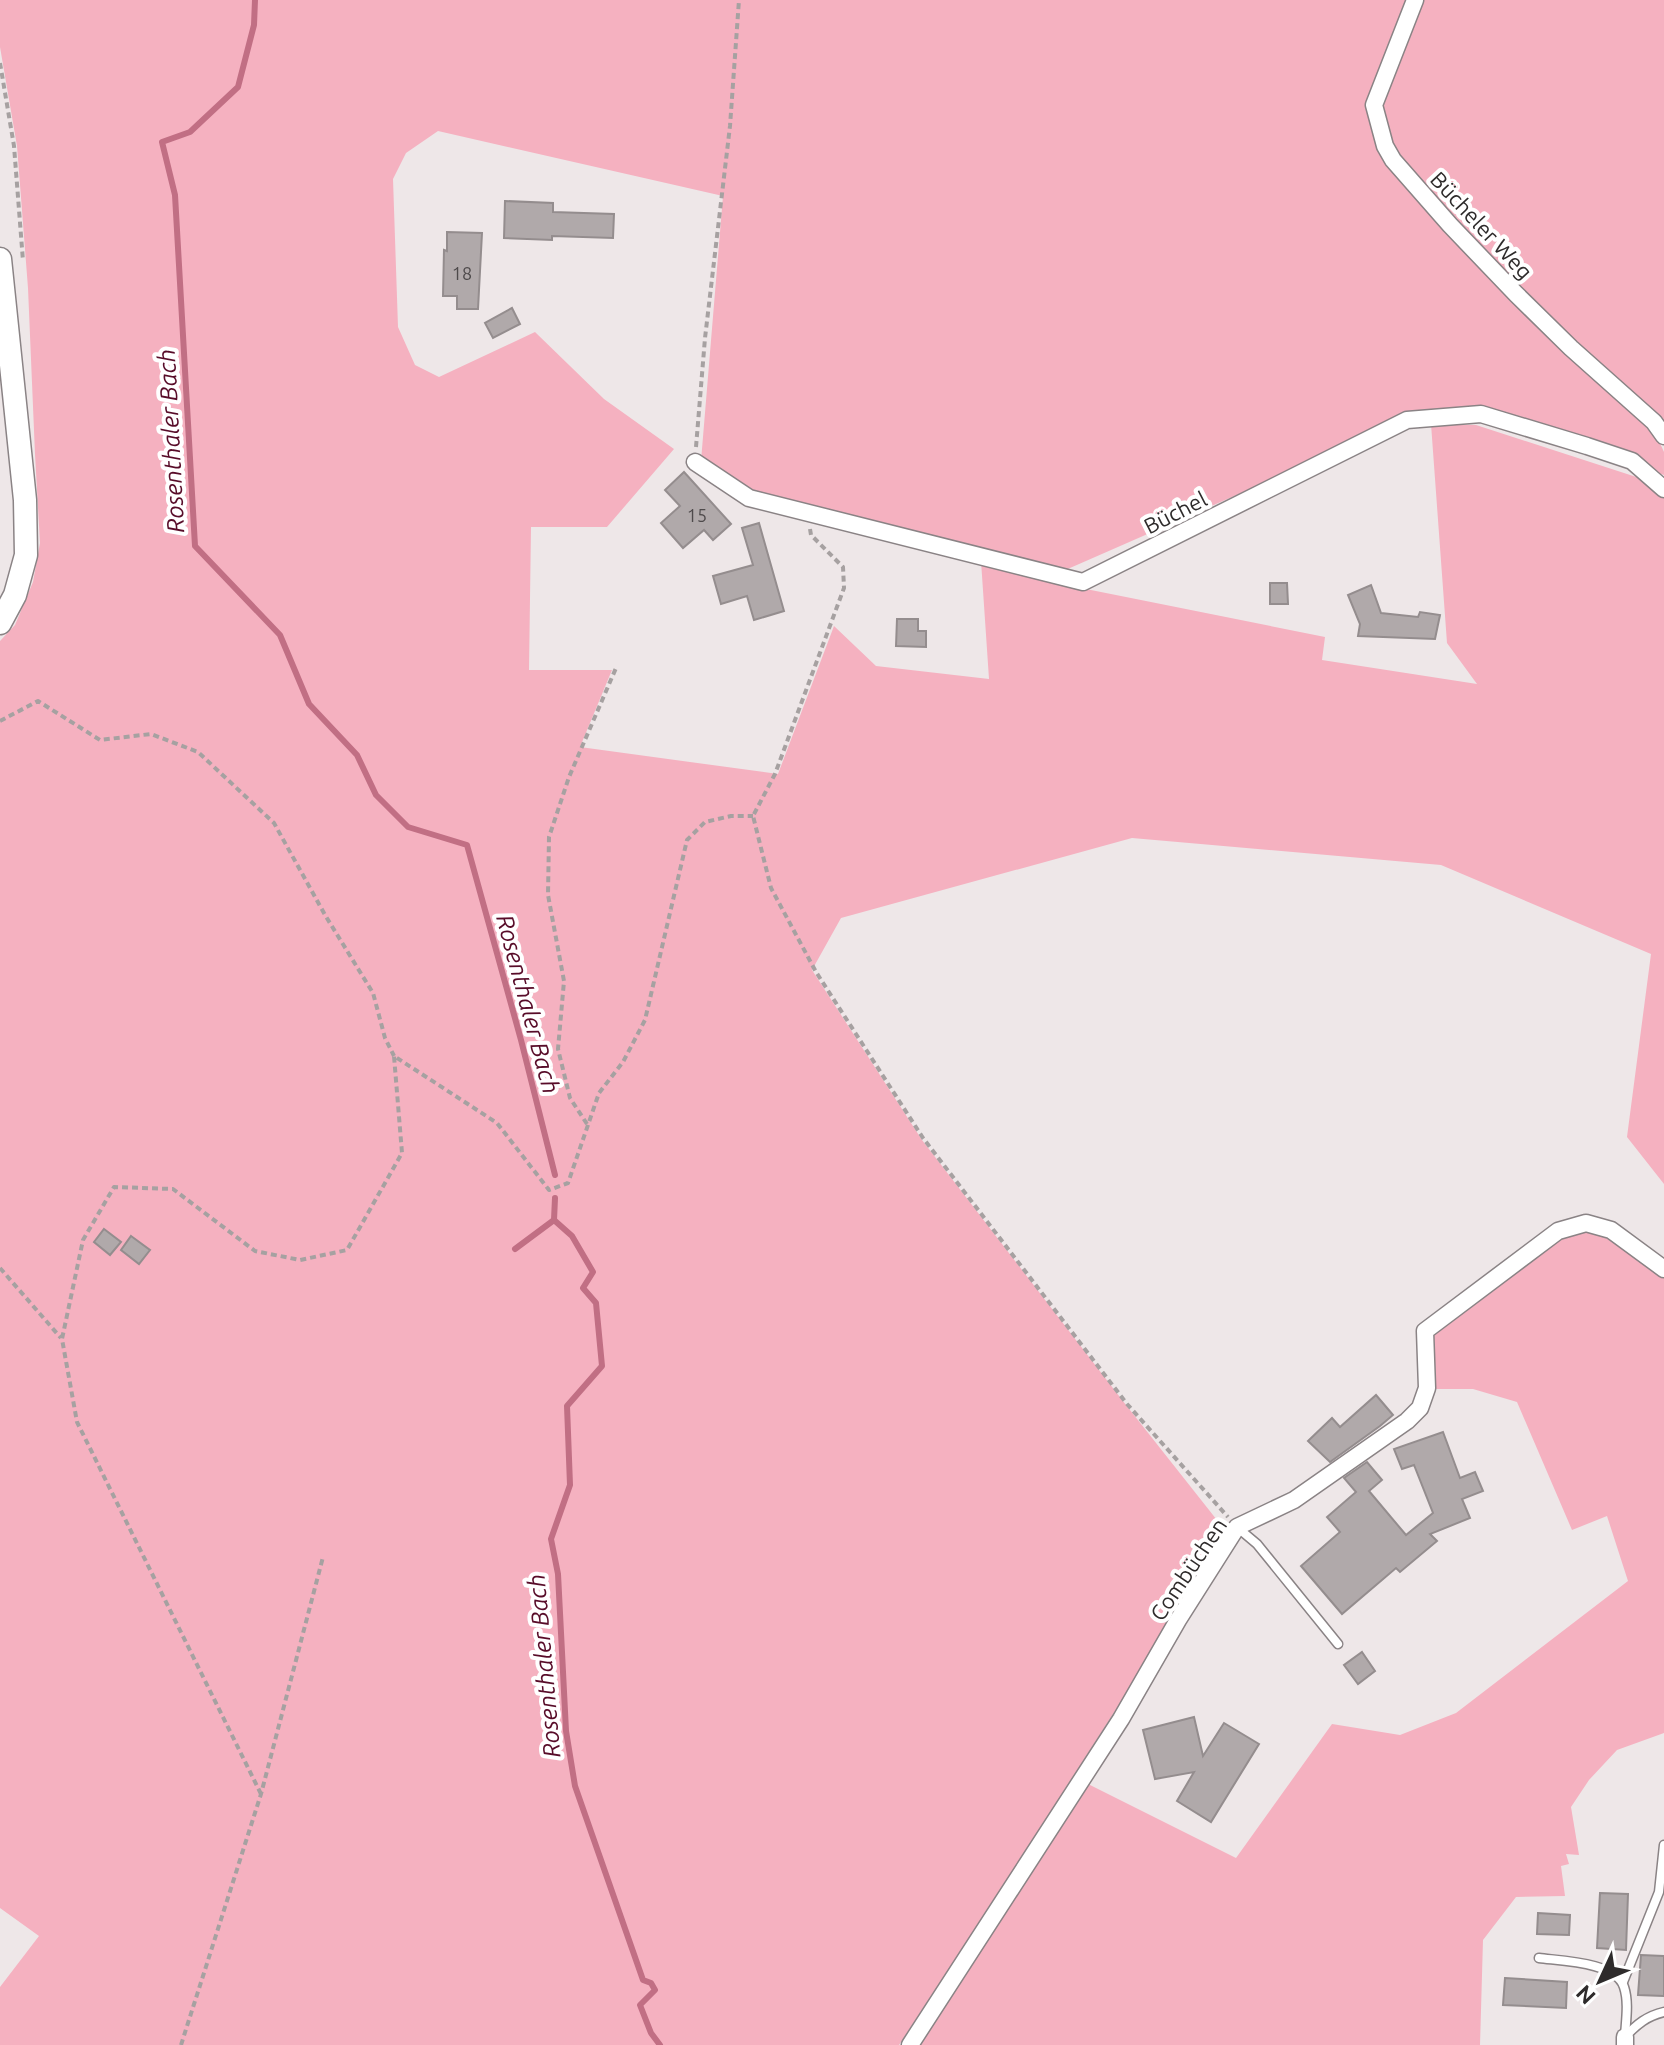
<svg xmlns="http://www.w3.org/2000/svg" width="1664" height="2045" viewBox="0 0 1664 2045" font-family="Ubuntu,sans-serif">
	<rect width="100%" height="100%" fill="#eee7e8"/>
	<g fill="#f5b1c0">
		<polygon points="0,0 1413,0 1370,105 1382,151 1653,428 1664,452 1664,475 1476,416 1407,415 1337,451 1054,575 751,494 701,461 723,196 438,131 406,153 393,179 398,327 415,365 439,377 535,332 604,399 674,449 607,527 531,527 529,670 612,670 580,747 778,774 834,626 876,666 989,679 981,561 1051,582 1325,637 1322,660 1477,684 1447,643 1431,424 1476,425 1664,486 1664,1184 1627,1137 1651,954 1441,865 1132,838 841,918 812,970 922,1140 1126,1405 1228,1534 993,1902 899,2045 0,2045 0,1987 39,1936 0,1908 0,641 15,625 33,582 40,543 35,454 28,288 17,146 0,47"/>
		<polygon points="1418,0 1664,0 1664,428 1515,287 1396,158 1379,106"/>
		<polygon points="1585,1226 1609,1232 1664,1272 1664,1733 1617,1750 1589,1780 1571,1807 1579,1855 1566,1854 1569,1864 1561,1866 1565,1896 1516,1897 1483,1940 1480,2045 912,2045 1080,1780 1236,1858 1332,1724 1400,1735 1456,1713 1628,1581 1607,1516 1572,1530 1517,1402 1473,1389 1430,1389 1427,1333 1557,1234"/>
	</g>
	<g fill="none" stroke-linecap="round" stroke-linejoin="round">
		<g stroke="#c16f84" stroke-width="6">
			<polyline points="255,0 254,25 238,87 190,132 162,142 175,195 195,546 280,635 309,704 357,755 376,795 408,827 467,845 521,1040 555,1175"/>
			<polyline points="555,1198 554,1220 572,1236 593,1272 583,1288 596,1303 602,1366 567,1406 570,1485 551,1539 558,1574 566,1731 575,1786 643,1980 651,1983 655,1990 640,2005 651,2033 660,2045"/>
			<polyline points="515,1249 554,1220"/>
		</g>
	</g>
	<g fill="#b0a9aa" stroke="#948d8e" stroke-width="2">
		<polygon points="505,201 553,203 553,212 614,214 613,238 552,236 552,240 504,238"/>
		<polygon points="447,232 482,233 478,309 457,309 457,296 443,296 444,250 447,251"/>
		<polygon points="512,308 520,324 493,338 485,323"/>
		<polygon points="684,472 731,524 713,540 704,530 683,548 661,523 680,506 665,490"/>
		<polygon points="759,523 784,611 754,620 747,596 721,604 713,576 753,565 742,528"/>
		<polygon points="1270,583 1287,583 1288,604 1270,604"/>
		<polygon points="1371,585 1381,613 1418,617 1420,612 1440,615 1435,639 1358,636 1360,624 1348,595"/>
		<polygon points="897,619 918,619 918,631 926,631 926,647 896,646"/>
		<polygon points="104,1229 121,1242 110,1255 94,1242"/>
		<polygon points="131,1236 150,1250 139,1264 121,1250"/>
		<polygon points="1376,1395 1393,1415 1380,1426 1330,1462 1308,1441 1332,1418 1340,1427"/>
		<polygon points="1443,1432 1460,1478 1475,1472 1483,1491 1462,1499 1470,1518 1430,1534 1437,1541 1400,1572 1396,1568 1342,1614 1301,1566 1340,1532 1327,1517 1356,1492 1344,1478 1367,1462 1382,1480 1369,1491 1406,1535 1433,1513 1414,1465 1402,1469 1394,1449"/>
		<polygon points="1362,1652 1375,1671 1358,1684 1344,1665"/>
		<polygon points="1194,1717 1203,1756 1224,1723 1259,1744 1211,1822 1177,1801 1194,1772 1155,1779 1143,1730"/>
		<polygon points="1600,1893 1628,1894 1626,1950 1597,1948"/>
		<polygon points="1538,1913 1570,1915 1569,1935 1537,1934"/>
		<polygon points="1641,1955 1664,1956 1664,1996 1638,1995"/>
		<polygon points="1505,1978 1567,1982 1566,2008 1503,2005"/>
	</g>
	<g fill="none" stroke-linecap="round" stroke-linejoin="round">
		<g stroke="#8a8385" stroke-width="11">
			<g id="lane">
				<polyline points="1238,1528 1257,1544 1338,1644"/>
				<path d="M1539,1958C1561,1961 1616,1962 1624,1987C1629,2002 1626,2020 1625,2036"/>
				<polyline points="1623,1982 1659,1892 1664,1845"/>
				<path d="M1625,2037C1637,2024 1647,2016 1664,2012"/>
			</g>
		</g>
		<g stroke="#8a8385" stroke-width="19">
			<g id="street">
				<polyline points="1415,0 1374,105 1385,146 1393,160 1450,225 1516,294 1571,348 1654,422 1664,436"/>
				<polyline points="695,462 749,498 1083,582 1407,420 1481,414 1587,446 1632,461 1664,489"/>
				<polyline points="1625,2037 1625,2045"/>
				<polyline points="910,2045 1121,1719 1178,1620 1237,1527 1294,1500 1407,1421 1420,1408 1427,1388 1425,1331 1558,1231 1586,1223 1611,1230 1664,1269"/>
			</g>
		</g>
		<g stroke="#8a8385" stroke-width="25">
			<polyline id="secondary" points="0,259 25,500 26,555 15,595 0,623"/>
		</g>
		<g stroke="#a6a1a1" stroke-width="4" stroke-dasharray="6 4" stroke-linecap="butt">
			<polyline points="0,63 14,146 23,261"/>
			<polyline points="696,447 705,338 730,126 739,0"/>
			<polyline points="810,529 811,535 843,567 844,588 775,774 753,816 771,888 816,972 923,1138 1127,1404 1228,1517"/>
			<polyline points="0,721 38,701 100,740 151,734 198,752 274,823 325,915 373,993 385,1038 394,1056"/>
			<polyline points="587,1124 570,1098 558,1049 564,981 548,895 549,837 569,777 616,668"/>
			<polyline points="0,1268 61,1338"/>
			<polyline points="261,1794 77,1422 62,1339 83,1240 114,1187 173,1189 255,1251 300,1260 347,1250 402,1153 394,1056 497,1123 549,1190 568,1183 599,1093 623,1062 645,1020 687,840 705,822 731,816 753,816"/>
			<polyline points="181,2045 261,1794 323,1557"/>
		</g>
		<use href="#lane" stroke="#fff" stroke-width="8"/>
		<use href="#street" stroke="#fff" stroke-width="16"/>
		<use href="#secondary" stroke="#fff" stroke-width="22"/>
	</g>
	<g text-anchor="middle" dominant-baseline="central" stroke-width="8" stroke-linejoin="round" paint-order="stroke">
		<g font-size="18" fill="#4e4a4b">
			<text x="462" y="273">18</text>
			<text x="697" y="515">15</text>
		</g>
		<g font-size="22" fill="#2e2b2b" stroke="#fff">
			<text transform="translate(1482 225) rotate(47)">Bücheler Weg</text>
			<text transform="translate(1175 512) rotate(-27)">Büchel</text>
			<text transform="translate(1188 1569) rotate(-56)">Combüchen</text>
		</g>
		<g font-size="24" font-style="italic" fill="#580c29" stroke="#fff">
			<text transform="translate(171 441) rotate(-93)">Rosenthaler Bach</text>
			<text transform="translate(528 1004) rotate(75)">Rosenthaler Bach</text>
			<text transform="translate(544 1666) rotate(-95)">Rosenthaler Bach</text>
		</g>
	</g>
	<g transform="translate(1600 1981) rotate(226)" stroke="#ffffff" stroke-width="6" paint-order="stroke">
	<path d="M0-6L14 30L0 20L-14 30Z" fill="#2e2b2b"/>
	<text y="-12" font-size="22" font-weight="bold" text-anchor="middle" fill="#2e2b2b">N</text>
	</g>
</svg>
